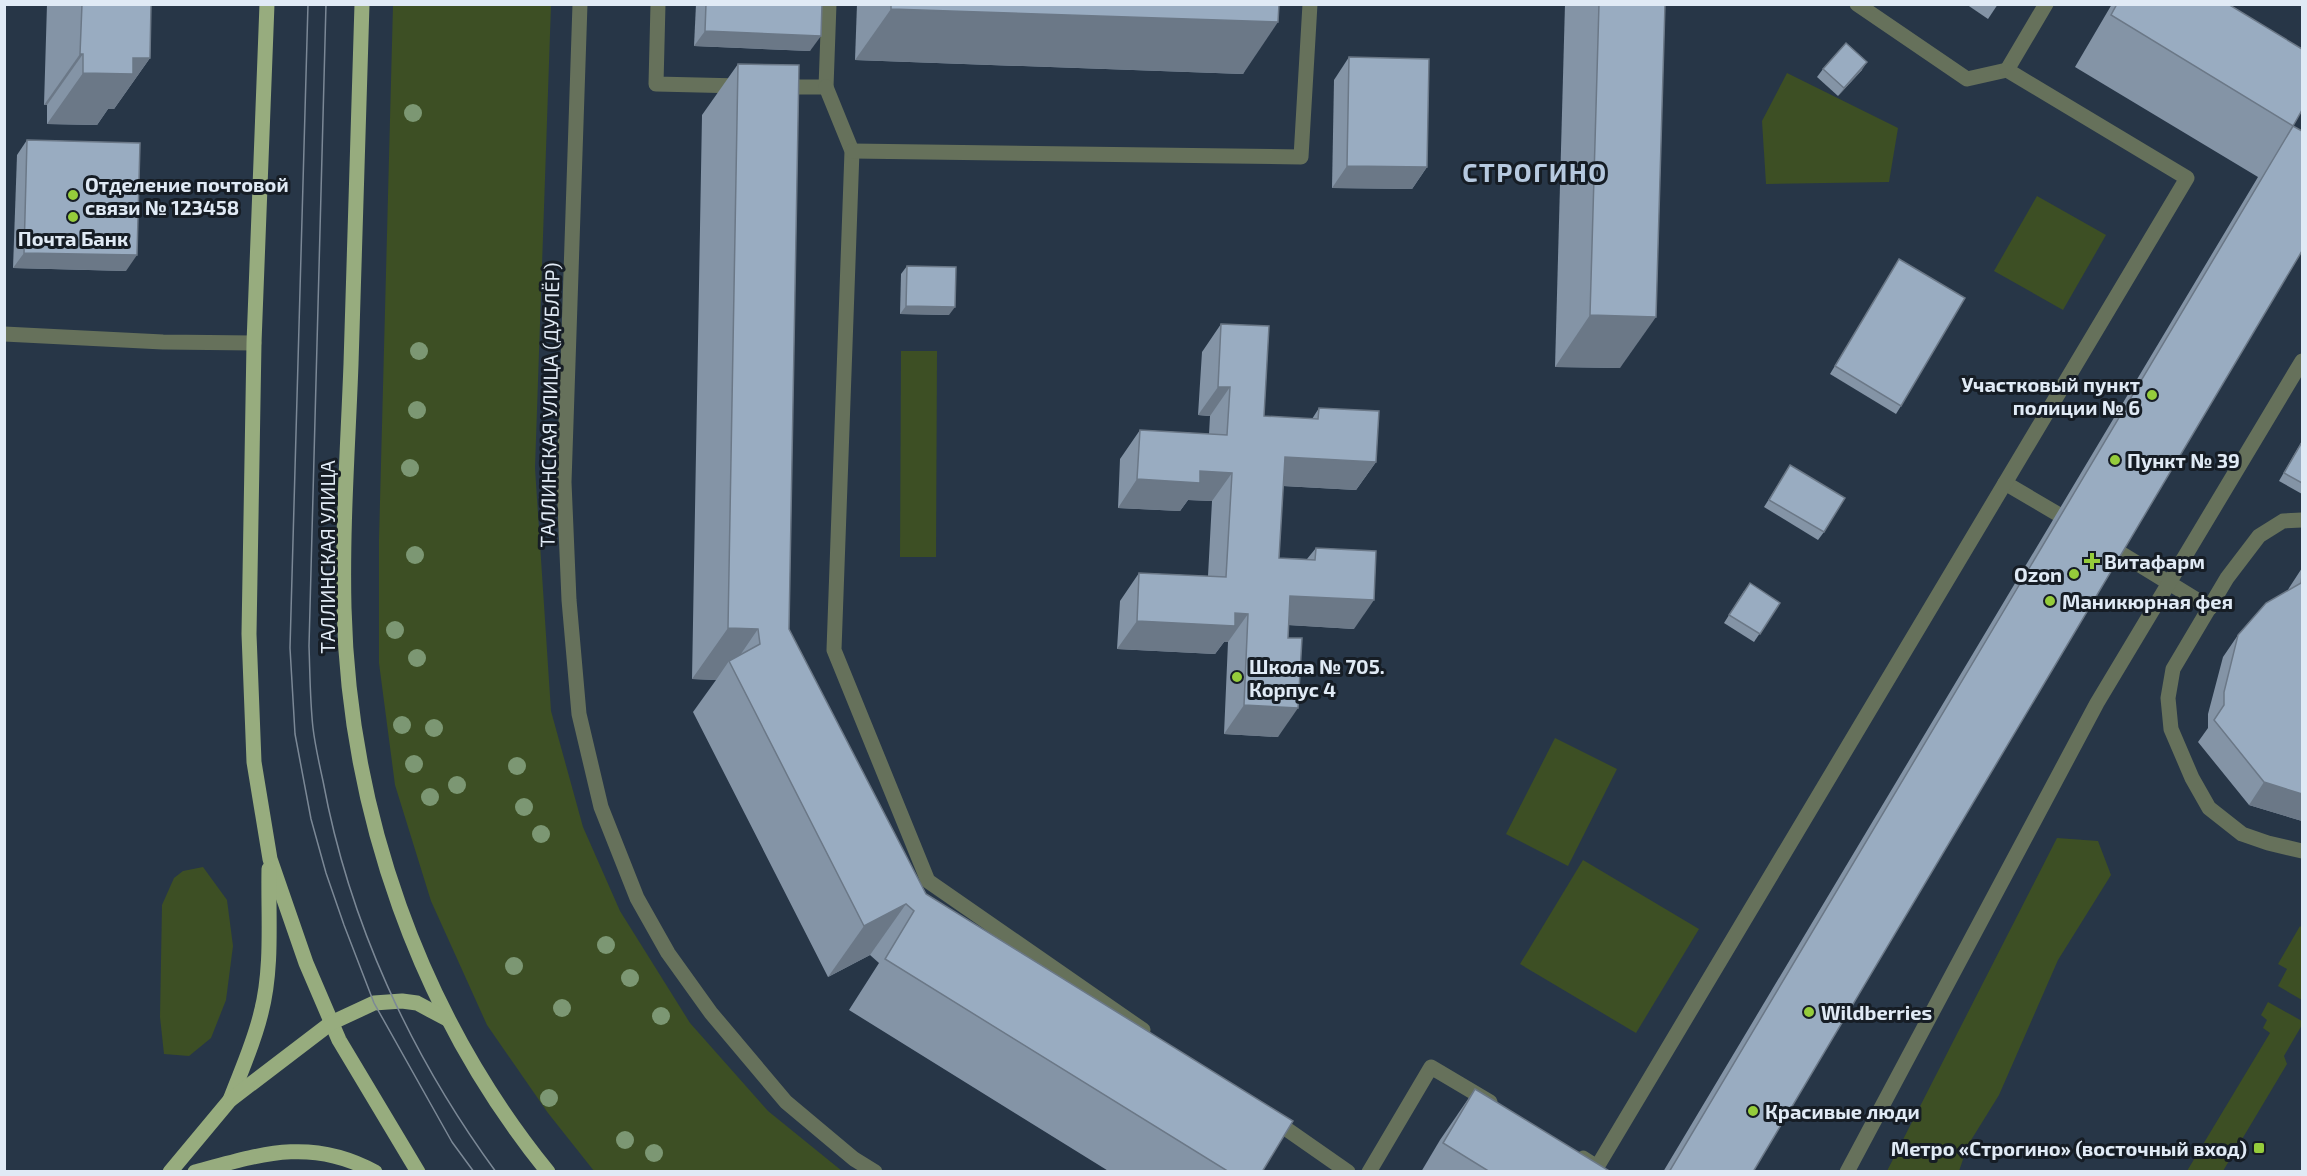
<svg xmlns="http://www.w3.org/2000/svg" width="2307" height="1176" viewBox="0 0 2307 1176" font-family="'Exo 2',sans-serif">
	<rect width="100%" height="100%" fill="#273647"/>
	<g fill="#3d4f24">
		<polygon points="393,5 551,5 535,468 551,711 583,827 620,911 690,1023 768,1111 842,1171 594,1171 548,1113 487,1025 431,901 395,785 379,663 379,540"/>
		<polygon points="1787,73 1898,128 1889,182 1766,184 1762,121"/>
		<polygon points="2037,196 2106,235 2063,310 1994,271"/>
		<polygon points="901,351 937,351 936,557 900,557"/>
		<polygon points="1555,738 1617,769 1568,866 1506,834"/>
		<polygon points="2057,838 2098,841 2111,875 2058,960 1999,1095 1968,1145 1959,1171 1887,1171"/>
		<polygon points="1583,860 1699,929 1636,1033 1520,964"/>
		<polygon points="203,867 227,900 233,946 226,1000 211,1038 189,1056 164,1054 160,1017 162,905 174,878 183,871"/>
		<polygon points="2300,926 2302,928 2302,1000 2278,986 2287,969 2278,964"/>
		<polygon points="2268,1002 2302,1021 2302,1025 2284,1056 2287,1064 2223,1171 2187,1171 2270,1033 2263,1028 2267,1020 2261,1015"/>
	</g>
	<g fill="none" stroke-linecap="round" stroke-linejoin="round">
		<g stroke="#66715b" stroke-width="15">
			<polyline points="580,4 564,482 569,600 579,714 601,807 637,898 668,953 711,1013 786,1102 854,1159 875,1172"/>
			<polyline points="658,4 656,84 741,86"/>
			<polyline points="1857,4 1967,79 2007,70"/>
			<polyline points="780,87 826,87 829,4"/>
			<polyline points="826,87 852,151 834,650 928,881 1143,1030"/>
			<polyline points="852,151 1301,157 1310,4"/>
			<polyline points="4,334 163,342 254,343"/>
			<polyline points="2005,483 2056,513"/>
			<polyline points="2302,520 2283,521 2259,536 2227,578 2173,669 2168,698 2171,729 2192,778 2209,808 2242,834 2268,843 2302,851"/>
			<polyline points="2117,551 2210,608"/>
			<polyline points="1272,1119 1348,1172"/>
			<polyline points="1583,1158 1597,1167 2187,178 2007,70 2046,4"/>
			<polyline points="1369,1172 1431,1067 1490,1102"/>
			<polyline points="1847,1172 2097,703 2302,361"/>
		</g>
		<g stroke="#97ac7e" stroke-width="15">
			<polyline points="267,4 254,343 249,634 254,762 270,859 306,963 339,1040 418,1172"/>
			<path d="M362,4C358,124 355,244 351,364C348,445 342,527 344,608C349,811 419,1013 548,1172"/>
			<path d="M230,1100C241,1071 254,1043 261,1013C273,967 268,916 269,869"/>
			<polyline points="170,1172 230,1100 331,1023 374,1003 402,1001 417,1003 447,1019"/>
			<path d="M195,1172C261,1154 311,1137 375,1172"/>
		</g>
		<g stroke="#7b8896" stroke-width="1.5">
			<polyline points="308,4 290,648 295,734 311,819 326,873 344,925 374,1003 452,1142 474,1172"/>
			<path d="M326,4L309,646C310,673 310,701 313,728C315,745 319,763 323,781C349,922 411,1056 496,1172"/>
		</g>
	</g>
	<g fill="#7c9773">
		<circle cx="413" cy="113" r="9"/>
		<circle cx="419" cy="351" r="9"/>
		<circle cx="417" cy="410" r="9"/>
		<circle cx="410" cy="468" r="9"/>
		<circle cx="415" cy="555" r="9"/>
		<circle cx="395" cy="630" r="9"/>
		<circle cx="417" cy="658" r="9"/>
		<circle cx="402" cy="725" r="9"/>
		<circle cx="434" cy="728" r="9"/>
		<circle cx="414" cy="764" r="9"/>
		<circle cx="517" cy="766" r="9"/>
		<circle cx="457" cy="785" r="9"/>
		<circle cx="430" cy="797" r="9"/>
		<circle cx="524" cy="807" r="9"/>
		<circle cx="541" cy="834" r="9"/>
		<circle cx="606" cy="945" r="9"/>
		<circle cx="514" cy="966" r="9"/>
		<circle cx="630" cy="978" r="9"/>
		<circle cx="562" cy="1008" r="9"/>
		<circle cx="661" cy="1016" r="9"/>
		<circle cx="549" cy="1098" r="9"/>
		<circle cx="625" cy="1140" r="9"/>
		<circle cx="654" cy="1153" r="9"/>
	</g>
	<g fill="#8494a6">
		<polygon points="47,4 151,4 150,58 114,109 108,109 97,125 47,124 47,105 44,105"/>
		<polygon points="696,4 822,4 810,51 694,46"/>
		<polygon points="857,4 1279,4 1243,74 855,60"/>
		<polygon points="1565,4 1665,4 1620,368 1555,367"/>
		<polygon points="1966,4 1998,4 1988,19"/>
		<polygon points="2112,4 2228,4 2293,126 1753,1172 1663,1172 2258,177 2075,67"/>
		<polygon points="1349,57 1427,167 1412,189 1332,188 1334,80"/>
		<polygon points="738,64 789,629 926,894 1262,1172 1110,1172 849,1010 879,963 870,955 828,977 693,712 716,680 692,679 702,115"/>
		<polygon points="1823,69 1862,70 1838,96 1817,77"/>
		<polygon points="27,140 126,271 13,268 17,155"/>
		<polygon points="1899,259 1901,406 1896,414 1830,374"/>
		<polygon points="907,266 949,315 900,314 901,274"/>
		<polygon points="1221,324 1264,416 1312,419 1319,408 1376,462 1356,490 1283,486 1279,558 1307,559 1316,548 1354,629 1289,625 1278,737 1224,734 1228,642 1224,642 1215,654 1117,649 1120,601 1139,573 1208,576 1212,501 1188,500 1180,511 1118,508 1120,459 1140,430 1209,434 1210,416 1198,415 1202,352"/>
		<polygon points="2302,441 2302,494 2279,481"/>
		<polygon points="1790,465 1824,532 1818,540 1764,507"/>
		<polygon points="2302,568 2302,821 2249,805 2198,742 2208,728 2208,714 2223,657 2238,635 2288,590 2289,588"/>
		<polygon points="1744,591 1780,603 1754,642 1724,623"/>
		<polygon points="1475,1089 1611,1172 1421,1172 1440,1140"/>
	</g>
	<g fill="#6b7887">
		<polygon points="891,9 1278,22 1243,74 855,60"/>
		<polygon points="705,31 821,36 810,51 694,46"/>
		<polygon points="80,54 83,54 47,105 44,105"/>
		<polygon points="133,58 150,58 114,109 108,109 97,125 47,124 83,73"/>
		<polygon points="1867,62 1862,70 1838,96 1844,88"/>
		<polygon points="1347,166 1427,167 1412,189 1332,188"/>
		<polygon points="24,253 137,255 126,271 13,268"/>
		<polygon points="906,306 955,307 949,315 900,314"/>
		<polygon points="1590,315 1656,317 1620,368 1555,367"/>
		<polygon points="1218,387 1230,387 1210,416 1198,415"/>
		<polygon points="1285,457 1376,462 1356,490 1265,485"/>
		<polygon points="1200,471 1232,473 1212,501 1188,500 1180,511 1118,508 1137,479"/>
		<polygon points="1290,596 1374,600 1354,629 1270,624"/>
		<polygon points="1235,613 1248,614 1228,642 1224,642 1215,654 1117,649 1137,621"/>
		<polygon points="728,628 758,629 732,667 729,661 716,680 692,679"/>
		<polygon points="1244,705 1298,708 1278,737 1224,734"/>
		<polygon points="2264,782 2302,794 2302,821 2249,805"/>
		<polygon points="906,904 870,955 828,977 864,926"/>
	</g>
	<g fill="#99acc1" stroke="#6b7887" stroke-width="1.5">
		<polygon points="82,4 151,4 150,58 133,58 133,74 83,73 83,54 80,54"/>
		<polygon points="706,4 822,4 821,36 705,31"/>
		<polygon points="891,4 1279,4 1278,22 891,9"/>
		<polygon points="1599,4 1665,4 1656,317 1590,315"/>
		<polygon points="2117,4 2228,4 2302,49 2302,110 2293,126 2111,15"/>
		<polygon points="1846,43 1867,62 1844,88 1823,69"/>
		<polygon points="1349,57 1429,59 1427,167 1347,166"/>
		<polygon points="738,64 799,65 789,629 926,894 1293,1121 1262,1172 1229,1172 885,959 914,911 906,904 864,926 729,661 760,644 758,629 728,628"/>
		<polygon points="2293,126 2302,131 2302,251 1753,1172 1669,1172"/>
		<polygon points="27,140 140,143 137,255 24,253"/>
		<polygon points="1899,259 1965,298 1901,406 1835,366"/>
		<polygon points="907,266 956,267 955,307 906,306"/>
		<polygon points="1221,324 1269,326 1264,416 1318,419 1319,408 1379,411 1376,462 1285,457 1279,558 1315,560 1316,548 1376,551 1374,600 1290,596 1288,638 1302,638 1298,708 1244,705 1248,614 1235,613 1235,626 1137,621 1139,573 1226,577 1232,473 1200,471 1200,483 1137,479 1140,430 1227,435 1230,387 1218,387"/>
		<polygon points="2302,442 2302,483 2284,473"/>
		<polygon points="1790,465 1845,498 1824,532 1769,500"/>
		<polygon points="2302,576 2302,794 2264,782 2214,720 2224,705 2224,692 2238,635 2266,603 2301,583"/>
		<polygon points="1750,583 1780,603 1760,634 1729,615"/>
		<polygon points="1475,1089 1611,1172 1490,1172 1443,1143"/>
	</g>
	<g fill="#95cc3b" stroke="#161d25" stroke-width="2">
		<circle cx="73" cy="195" r="6"/>
		<circle cx="73" cy="217" r="6"/>
		<circle cx="2152" cy="395" r="6"/>
		<circle cx="2115" cy="460" r="6"/>
		<path d="M2089 552h6v6h6v6h-6v6h-6v-6h-6v-6h6z"/>
		<circle cx="2074" cy="574" r="6"/>
		<circle cx="2050" cy="601" r="6"/>
		<circle cx="1237" cy="677" r="6"/>
		<circle cx="1809" cy="1012" r="6"/>
		<circle cx="1753" cy="1111" r="6"/>
		<rect x="2253" y="1142" width="12" height="12" rx="3"/>
	</g>
	<g text-anchor="middle" dominant-baseline="central" stroke-width="6" stroke-linejoin="round" paint-order="stroke">
		<g font-size="20" font-weight="bold" fill="#e0eaf5" stroke="#161d25" text-anchor="start">
			<text x="85" y="184">Отделение почтовой<tspan x="85" dy="23">связи № 123458</tspan></text>
			<text x="73" y="238" text-anchor="middle">Почта Банк</text>
			<text x="2140" y="384" text-anchor="end">Участковый пункт<tspan x="2140" dy="23">полиции № 6</tspan></text>
			<text x="2127" y="460">Пункт № 39</text>
			<text x="2104" y="561">Витафарм</text>
			<text x="2062" y="574" text-anchor="end">Ozon</text>
			<text x="2062" y="601">Маникюрная фея</text>
			<text x="1249" y="666">Школа № 705.<tspan x="1249" dy="23">Корпус 4</tspan></text>
			<text x="1821" y="1012">Wildberries</text>
			<text x="1765" y="1111">Красивые люди</text>
			<text x="2247" y="1148" text-anchor="end">Метро «Строгино» (восточный вход)</text>
		</g>
		<g font-size="20" fill="#e0eaf5" stroke="#161d25">
			<text transform="translate(549 405) rotate(-89)">ТАЛЛИНСКАЯ УЛИЦА (ДУБЛЁР)</text>
			<text transform="translate(327 557) rotate(-90)">ТАЛЛИНСКАЯ УЛИЦА</text>
		</g>
		<g font-size="26" font-weight="bold" letter-spacing="1.5" fill="#b6c9df" stroke="#161d25">
			<text x="1535" y="171">СТРОГИНО</text>
		</g>
	</g>
	<rect width="2307" height="1176" fill="none" stroke="#e0eaf5" stroke-width="12"/>
</svg>
